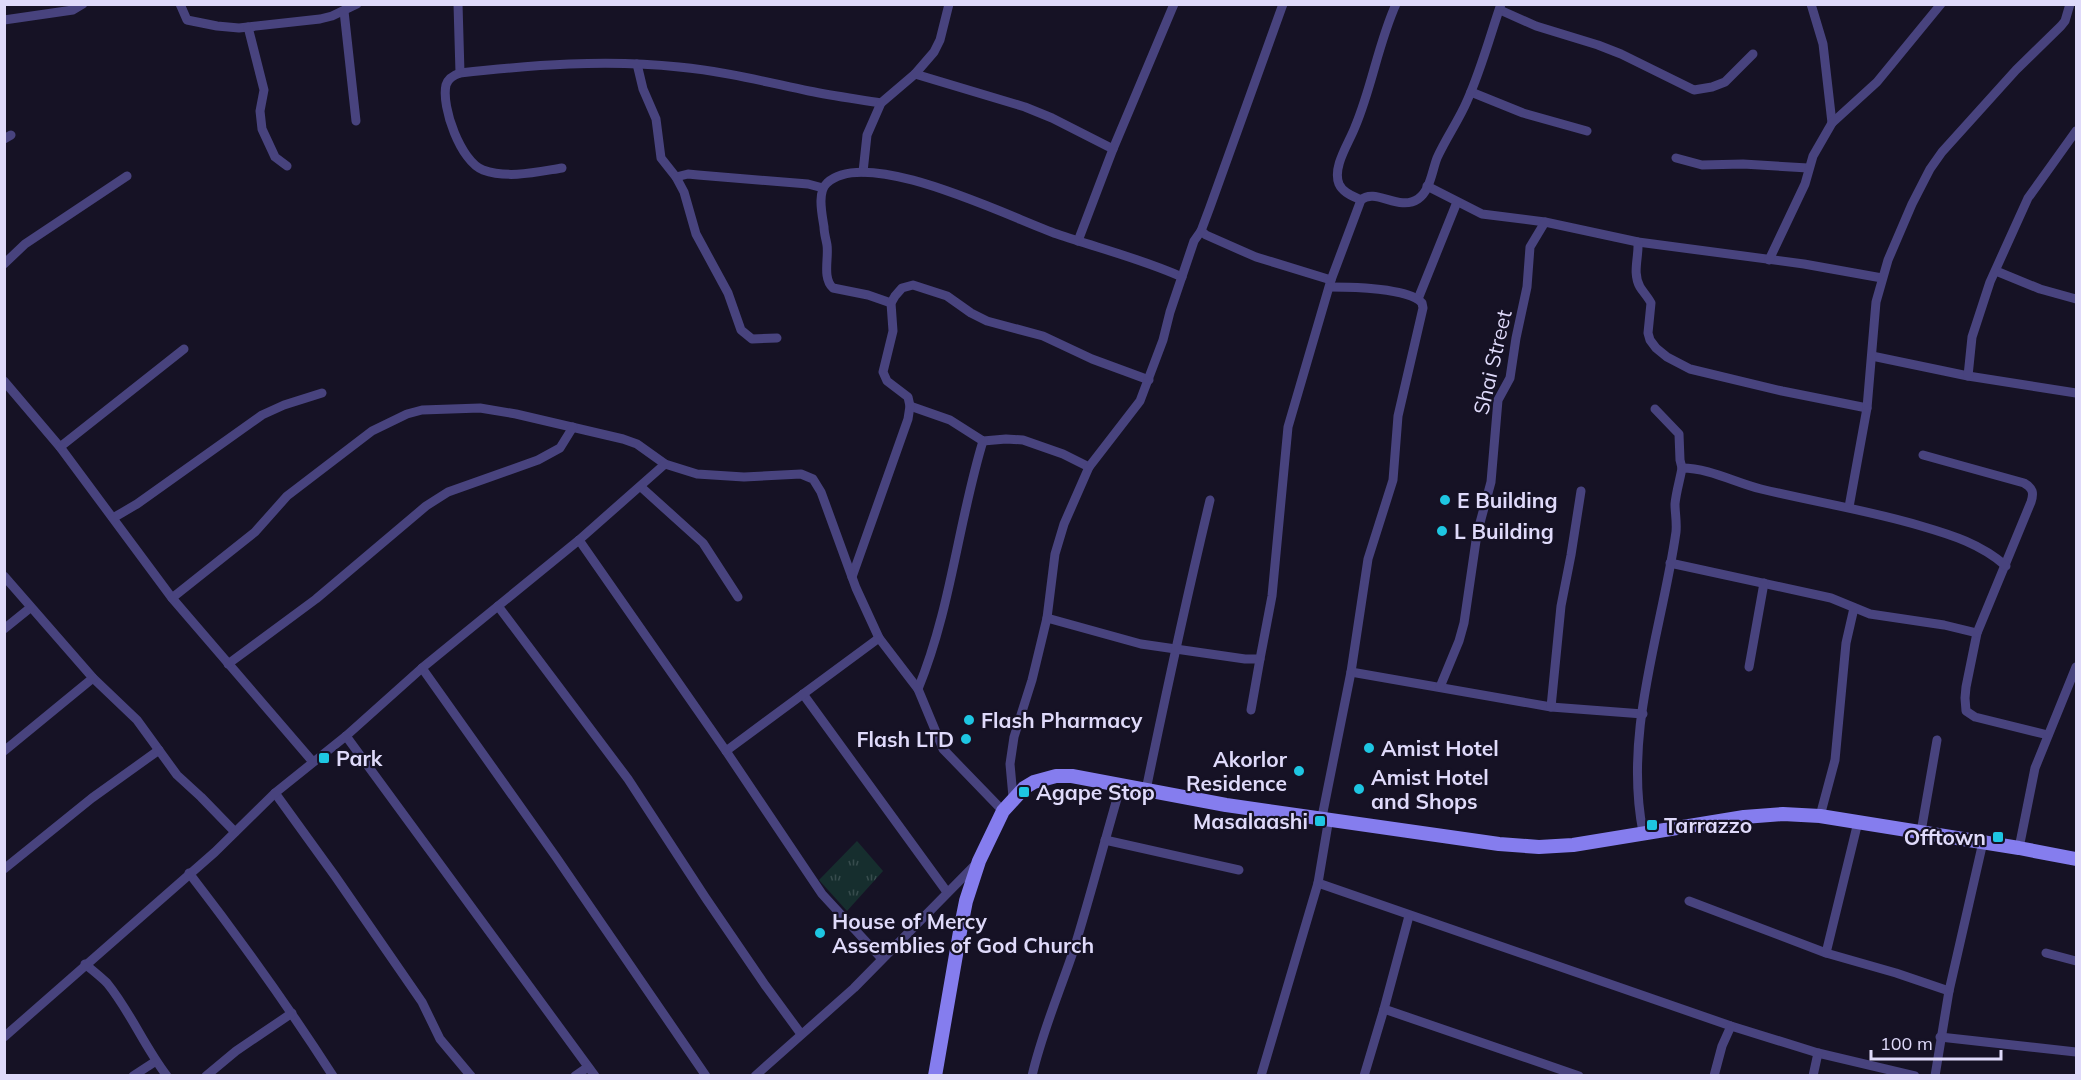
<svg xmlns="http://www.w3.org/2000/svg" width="2081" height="1080" viewBox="0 0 2081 1080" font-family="Mulish,sans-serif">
	<defs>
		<pattern id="park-tufts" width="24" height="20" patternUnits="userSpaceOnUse" patternTransform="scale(1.5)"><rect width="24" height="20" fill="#162e2e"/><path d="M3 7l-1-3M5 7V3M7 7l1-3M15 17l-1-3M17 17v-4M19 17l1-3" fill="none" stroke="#374c4d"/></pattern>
	</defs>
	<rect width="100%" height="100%" fill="#161225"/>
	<polygon fill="url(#park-tufts)" points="857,841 883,871 847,911 819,880"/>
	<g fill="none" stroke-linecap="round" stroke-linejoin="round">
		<g stroke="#48437e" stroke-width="9">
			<polyline points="180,4 187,20 217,26 239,28 320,19 332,16 357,4"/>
			<polyline points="458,4 460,73"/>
			<polyline points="1811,4 1823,44 1832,123"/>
			<polyline points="1500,10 1536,26 1598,45 1621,54 1694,90 1712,87 1725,82 1753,54"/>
			<polyline points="344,11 356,121"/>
			<polyline points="4,20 73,10 83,4"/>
			<polyline points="248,27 264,90 260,111 262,129 275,157 287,166"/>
			<polyline points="637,64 643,89 656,119 661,158 676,177 684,192 696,234 728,293 741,330 752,339 777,338"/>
			<polyline points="915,74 1025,107 1052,118 1113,149"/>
			<polyline points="1471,92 1523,113 1587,131"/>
			<polyline points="4,139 11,135"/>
			<polyline points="1676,158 1702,165 1743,164 1808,168"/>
			<path d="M562,168C537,172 508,179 483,170C461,162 441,107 446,85C448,78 454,75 460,73C532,65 606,59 679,67C723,71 766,82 809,91C833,96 857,99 881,103"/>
			<polyline points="863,172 867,135 881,103 915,74 934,52 940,40 949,4"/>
			<polyline points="676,177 688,174 698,175 808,184 823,188"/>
			<polyline points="1427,186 1482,214 1545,222 1638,242 1804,264 1882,278"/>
			<path d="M1361,200C1353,196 1343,193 1339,184C1332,167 1349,143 1355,127C1372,87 1378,44 1396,4"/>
			<polyline points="1201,231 1206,235 1256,257 1331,280"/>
			<polyline points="1078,241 1113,149 1174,4"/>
			<path d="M1638,242C1639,257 1632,273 1640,287C1643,292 1648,297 1651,303L1648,333L1650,340L1656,348L1667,357L1690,369L1782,391L1867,408"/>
			<polyline points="1769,260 1805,184 1813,156 1832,123 1877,82 1941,4"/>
			<polyline points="4,264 25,244 127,176"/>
			<polyline points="1996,271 2040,289 2076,299"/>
			<polyline points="1418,299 1457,202"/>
			<path d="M891,303L868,295L833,288C822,278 829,258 827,245C826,239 824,233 824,227C822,214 817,192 827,183C867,145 1011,218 1057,234C1098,248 1142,259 1182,277"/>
			<polyline points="1872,356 1968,376 2076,393"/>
			<polyline points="1968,376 1972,337 1990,282 2028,198 2076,131"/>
			<polyline points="4,381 60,447 172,598 313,762"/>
			<polyline points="910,406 950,420 983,441 1006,439 1023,440 1063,454 1089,467"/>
			<polyline points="1655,409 1679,434 1680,460 1682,468"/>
			<polyline points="60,447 184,349"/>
			<path d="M1923,455L2024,483C2033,488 2034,493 2031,502L1977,633L1966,687L1965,698L1966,711L1975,717L2048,735"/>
			<polyline points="641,487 703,543 738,597"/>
			<polyline points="1849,507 1867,408 1876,302 1888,260 1912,204 1930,169 1942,152 2016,70 2061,26 2065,21 2070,4"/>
			<polyline points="113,518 137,504 262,415 284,405 322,393"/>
			<polyline points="579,540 726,751 822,894 882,959"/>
			<polyline points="1670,563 1831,598 1870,614 1944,625 1977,633"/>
			<polyline points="4,576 93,678 137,720 177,775 201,797 235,832"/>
			<polyline points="852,577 908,419 910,406 908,397 887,381 883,372 893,331 891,303 895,296 902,288 913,285 947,296 971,313 987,321 1043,336 1092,359 1149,380"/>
			<polyline points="172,598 255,532 287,496 372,431 407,414 422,410 480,408 516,414 623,439 637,444 665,464 697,474 744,477 801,474 813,479 821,492 856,588 879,638 918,689 943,749 1003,811"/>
			<polyline points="498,606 628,779 705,897 765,985 801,1034"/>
			<path d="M1047,618L1141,644L1245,659H1260L1272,596L1288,427L1331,280L1361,200C1375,187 1399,212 1418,199C1430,191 1432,171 1437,158C1446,138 1459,120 1467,101C1481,70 1490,36 1501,4"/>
			<polyline points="4,629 30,608"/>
			<polyline points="228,664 316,599 426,506 448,492 538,460 560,448 573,427"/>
			<polyline points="1749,667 1764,583"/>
			<polyline points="422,668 556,857 706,1076"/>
			<polyline points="1351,672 1551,707 1643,714"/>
			<polyline points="1440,687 1459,641 1464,623 1477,534 1491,482 1498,400 1510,378 1516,338 1527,287 1530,247 1545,222"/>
			<path d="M918,689C951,609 958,523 983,441"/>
			<polyline points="803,694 947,892"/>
			<polyline points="1551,707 1561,606 1571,555 1581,491"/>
			<polyline points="1251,710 1260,659"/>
			<polyline points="346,736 595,1076"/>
			<polyline points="4,751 93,678"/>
			<polyline points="726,751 879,638"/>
			<path d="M1146,790C1166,693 1187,596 1210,500"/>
			<polyline points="275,793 335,876 422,1002 440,1039 471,1076"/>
			<polyline points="1013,797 1010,764 1014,737 1032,680 1047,618 1055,554 1064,524 1089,467 1140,401 1163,340 1170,312 1194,241 1201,231 1210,207 1283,4"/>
			<polyline points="1820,816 1835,760 1846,643 1854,608"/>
			<path d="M1322,817L1351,672L1368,559L1393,480L1398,416L1423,308L1422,303C1409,288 1350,287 1330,287"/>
			<path d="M1643,832C1623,732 1662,630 1676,532C1677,522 1675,513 1675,504C1676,492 1680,480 1682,468C1709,468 1734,482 1761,489C1814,502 1868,510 1921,526C1952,535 1981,544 2006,566"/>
			<polyline points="1921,832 1937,740"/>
			<polyline points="1105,840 1239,870"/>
			<polyline points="2019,848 2035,768 2076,667"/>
			<polyline points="4,869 92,798 159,750"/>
			<path d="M189,873C240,939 288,1006 333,1076"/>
			<polyline points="1318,883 1731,1026 1818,1053 1915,1076"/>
			<polyline points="1689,901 1826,953 1896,973 1949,991"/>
			<polyline points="1826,953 1858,822"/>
			<polyline points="2046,953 2076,961"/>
			<path d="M85,964C92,970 100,976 107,983C130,1011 144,1046 167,1076"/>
			<polyline points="1384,1009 1579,1076"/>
			<polyline points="4,1037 215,852 275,793 346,736 422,668 579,540 665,464"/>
			<polyline points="1940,1037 2076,1052"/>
			<polyline points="133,1076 156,1061"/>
			<polyline points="206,1076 236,1051 292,1013"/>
			<polyline points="575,1076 588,1067"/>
			<polyline points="755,1076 854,988 976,864"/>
			<path d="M1032,1076C1042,1032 1060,991 1074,949C1091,894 1105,839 1121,785"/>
			<polyline points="1261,1076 1318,883 1329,818"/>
			<polyline points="1364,1076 1384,1009 1409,916"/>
			<polyline points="1714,1076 1722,1046 1731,1026"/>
			<polyline points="1813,1076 1818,1053"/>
			<polyline points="1935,1076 1949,991 1983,842"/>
		</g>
		<polyline stroke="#857dee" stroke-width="14" points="935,1076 961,926 966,901 979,861 1003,811 1024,788 1034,782 1056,776 1072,776 1226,805 1499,844 1539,847 1573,845 1744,817 1783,814 1820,816 2019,848 2076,859"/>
	</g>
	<g fill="#1ec6e2" stroke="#161225" stroke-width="2">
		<circle cx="1445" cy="500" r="6"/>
		<circle cx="1442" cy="531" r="6"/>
		<circle cx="969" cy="720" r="6"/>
		<circle cx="966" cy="739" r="6"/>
		<circle cx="1369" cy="748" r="6"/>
		<rect x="318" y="752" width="12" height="12" rx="3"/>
		<circle cx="1299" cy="771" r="6"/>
		<circle cx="1359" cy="789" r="6"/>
		<rect x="1018" y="786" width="12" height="12" rx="3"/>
		<rect x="1314" y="815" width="12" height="12" rx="3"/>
		<rect x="1646" y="819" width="12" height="12" rx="3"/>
		<rect x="1992" y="831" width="12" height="12" rx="3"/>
		<circle cx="820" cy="933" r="6"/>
	</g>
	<g text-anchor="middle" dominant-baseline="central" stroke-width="4.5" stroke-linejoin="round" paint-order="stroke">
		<g font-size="21" fill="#dfdafa" stroke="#161225">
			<text transform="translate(1492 362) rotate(-77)">Shai Street</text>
		</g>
		<g font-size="21" font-weight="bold" fill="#dfdafa" stroke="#161225" text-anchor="start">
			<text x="1457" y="500">E Building</text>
			<text x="1454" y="531">L Building</text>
			<text x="981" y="720">Flash Pharmacy</text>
			<text x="954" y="739" text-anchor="end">Flash LTD</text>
			<text x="1381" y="748">Amist Hotel</text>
			<text x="336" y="758">Park</text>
			<text x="1287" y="759" text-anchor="end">Akorlor<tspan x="1287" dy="24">Residence</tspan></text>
			<text x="1371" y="777">Amist Hotel<tspan x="1371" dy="24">and Shops</tspan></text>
			<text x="1036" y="792">Agape Stop</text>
			<text x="1308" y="821" text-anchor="end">Masalaashi</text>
			<text x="1664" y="825">Tarrazzo</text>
			<text x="1986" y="837" text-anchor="end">Offtown</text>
			<text x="832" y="921">House of Mercy<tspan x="832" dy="24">Assemblies of God Church</tspan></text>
		</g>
	</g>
	<rect width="2081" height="1080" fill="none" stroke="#dfdafa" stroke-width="12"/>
	<path d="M1871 1050v9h130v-9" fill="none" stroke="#dfdafa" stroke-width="3"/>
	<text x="1880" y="1050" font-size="18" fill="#dfdafa" stroke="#161225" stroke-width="4.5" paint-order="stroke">100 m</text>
</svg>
